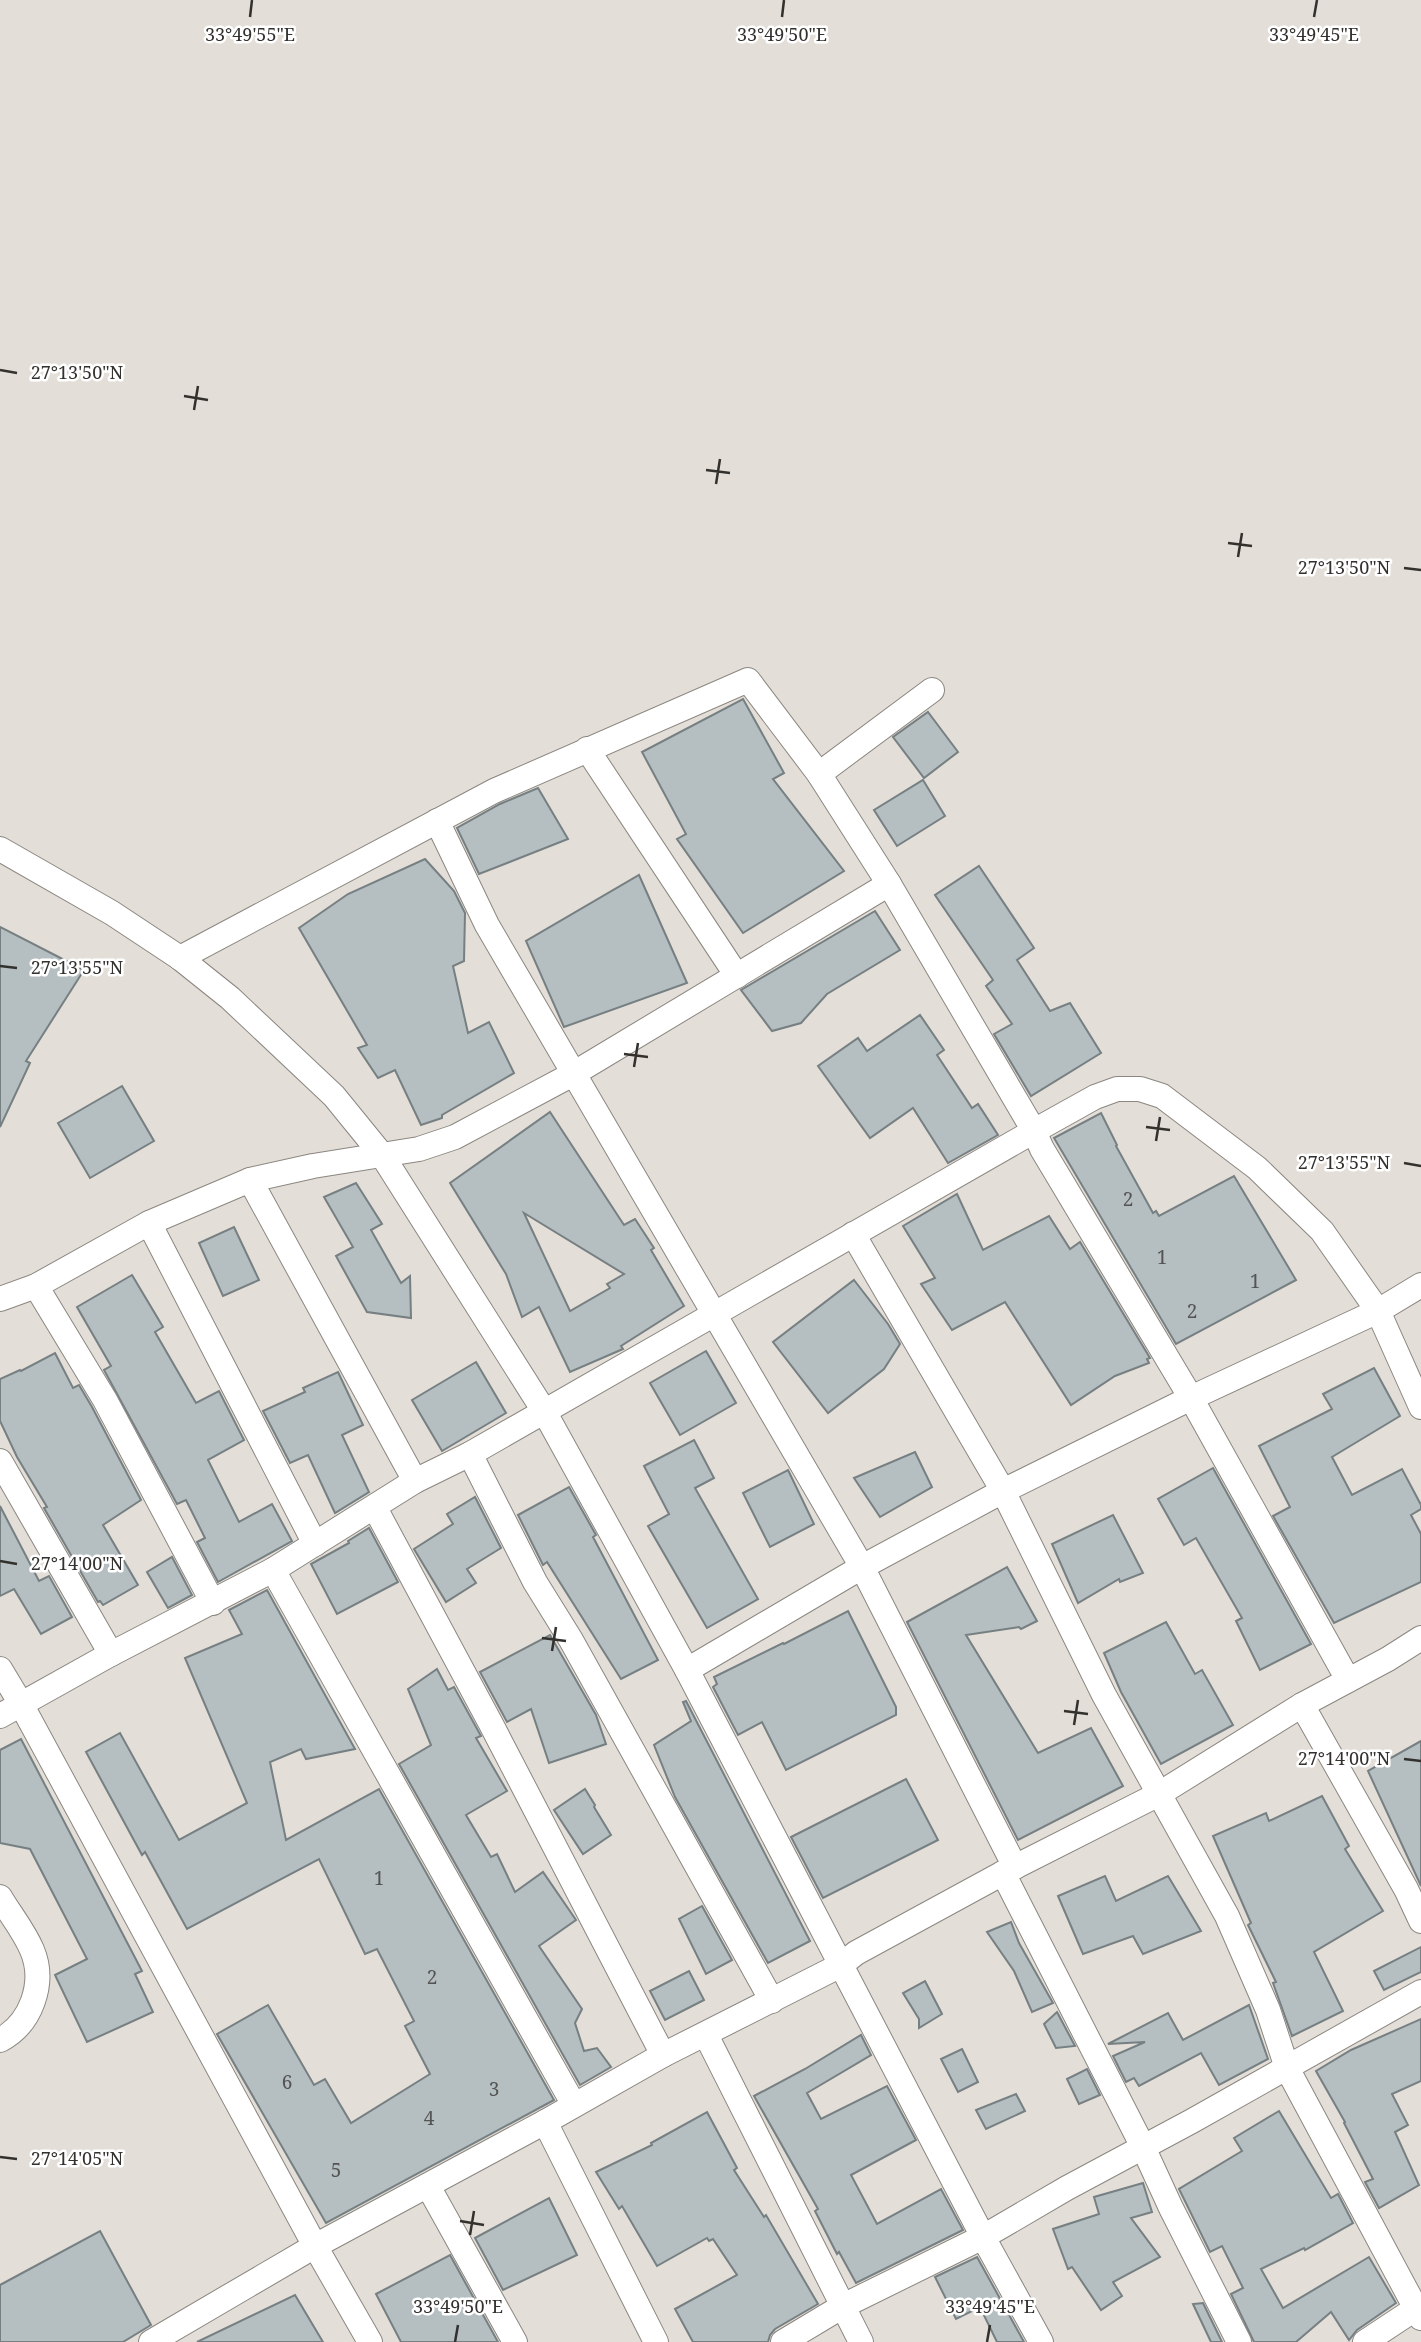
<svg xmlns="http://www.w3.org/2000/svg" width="1421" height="2342" viewBox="0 0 1421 2342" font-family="'Noto Serif',serif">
	<rect width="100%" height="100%" fill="#e3ded7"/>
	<g fill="#b5bec1" stroke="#767f81" stroke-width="2" fill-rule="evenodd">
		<polygon points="743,699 784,773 773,779 844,871 743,933 677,839 686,834 642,752"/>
		<polygon points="928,712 958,752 924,778 893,737"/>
		<polygon points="923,780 945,816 897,846 874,810"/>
		<polygon points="538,788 568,839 479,874 457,828 500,804"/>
		<polygon points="425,859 454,891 465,913 464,961 453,966 468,1033 489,1022 514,1073 442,1115 442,1118 421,1125 395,1070 378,1078 358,1048 367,1045 299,928 348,894"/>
		<polygon points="979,866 1034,948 1017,960 1050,1011 1070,1003 1101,1053 1031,1096 994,1034 1012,1024 986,986 993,980 935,895"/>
		<polygon points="639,875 687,983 564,1027 526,941"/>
		<polygon points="875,911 900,950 827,994 801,1023 772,1031 741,990"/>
		<polygon points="0,927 84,970 26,1061 30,1063 0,1127"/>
		<polygon points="920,1015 944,1050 937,1055 972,1108 978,1104 998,1135 948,1163 913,1108 870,1138 818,1066 858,1038 867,1051"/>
		<polygon points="122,1086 154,1141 90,1178 58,1123"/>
		<path d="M550,1112L624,1225L635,1219L654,1248L651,1250L684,1306L621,1346L623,1349L570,1372L539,1307L522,1317L506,1274L450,1183ZM524,1213L624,1274L607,1284L610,1288L570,1311Z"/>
		<polygon points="1101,1113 1117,1145 1116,1146 1153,1213 1156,1211 1159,1216 1234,1176 1296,1280 1176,1344 1054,1138"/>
		<polygon points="356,1183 382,1224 371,1230 401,1283 410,1276 411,1318 367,1312 336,1256 353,1247 324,1197"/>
		<polygon points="957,1194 983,1250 1049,1216 1070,1249 1080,1242 1150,1358 1147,1359 1149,1363 1115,1376 1071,1405 1005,1302 952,1330 921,1284 935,1278 903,1226"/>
		<polygon points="234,1227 259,1280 223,1296 199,1243"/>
		<polygon points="132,1275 163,1327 155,1332 196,1403 219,1391 244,1440 208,1460 239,1522 272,1504 292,1541 218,1582 197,1542 205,1538 186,1500 177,1504 104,1370 111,1366 77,1307"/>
		<polygon points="854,1280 888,1324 900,1344 884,1369 828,1413 773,1342"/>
		<polygon points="706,1351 736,1403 680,1435 650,1383"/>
		<polygon points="55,1353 73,1388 79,1385 92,1407 141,1500 103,1525 138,1585 103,1605 100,1601 98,1602 44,1508 47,1507 17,1457 0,1421 0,1379 20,1370 21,1371"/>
		<polygon points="476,1362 506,1413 442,1451 412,1400"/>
		<polygon points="1374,1368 1400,1416 1332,1457 1352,1495 1402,1469 1421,1505 1421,1509 1411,1515 1421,1534 1421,1582 1334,1623 1273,1516 1290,1507 1259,1446 1332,1409 1323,1394"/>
		<polygon points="338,1372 363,1425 342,1435 369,1492 335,1513 308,1455 290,1463 263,1411 305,1392 303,1388"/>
		<polygon points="694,1440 714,1478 695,1488 758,1599 707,1628 648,1526 669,1514 644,1466"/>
		<polygon points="915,1452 932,1487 880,1517 854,1478"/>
		<polygon points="1213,1468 1311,1644 1260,1670 1236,1621 1242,1618 1196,1538 1184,1545 1158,1499"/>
		<polygon points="788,1470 814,1524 770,1547 743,1493"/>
		<polygon points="569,1487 596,1535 593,1537 658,1660 621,1679 547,1562 543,1565 518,1515"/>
		<polygon points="475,1497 501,1548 467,1569 476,1583 446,1602 414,1549 453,1524 447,1514"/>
		<polygon points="0,1506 39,1581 49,1576 72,1617 41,1634 14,1589 0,1596"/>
		<polygon points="1113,1515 1143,1573 1120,1582 1119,1579 1078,1603 1052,1544"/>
		<polygon points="369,1528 398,1582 337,1614 311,1564 349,1543 348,1541"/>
		<polygon points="172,1557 192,1595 168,1608 147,1572"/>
		<polygon points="1007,1567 1037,1621 1021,1629 1019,1627 966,1635 1038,1753 1091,1728 1123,1786 1018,1840 907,1622"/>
		<polygon points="267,1590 355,1749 306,1759 301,1749 270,1762 286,1840 379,1789 554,2100 326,2223 217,2034 268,2005 314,2085 325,2079 351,2123 430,2074 405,2026 414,2021 377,1949 365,1954 319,1859 187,1929 145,1852 142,1855 86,1752 120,1733 179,1840 247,1803 185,1658 242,1634 229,1610"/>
		<polygon points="848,1611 896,1707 896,1715 786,1770 762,1722 738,1735 713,1687 717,1684 714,1677 783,1643 784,1644"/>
		<polygon points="1166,1622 1195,1674 1202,1670 1233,1725 1161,1764 1121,1692 1104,1653"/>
		<polygon points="550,1635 596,1715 606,1744 549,1763 531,1709 507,1722 480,1672"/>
		<polygon points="437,1669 448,1690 454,1687 481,1736 476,1738 507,1791 466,1815 491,1857 497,1854 515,1892 543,1872 576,1920 539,1946 582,2009 575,2023 584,2051 597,2048 611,2067 580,2085 399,1764 431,1745 408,1689"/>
		<polygon points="686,1701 810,1941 768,1963 675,1797 654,1745 691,1721 683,1702"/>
		<polygon points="21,1739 142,1971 135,1974 153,2012 87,2042 55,1975 87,1959 30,1849 0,1843 0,1750"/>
		<polygon points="1421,1741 1421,1886 1368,1771"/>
		<polygon points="906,1779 938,1840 823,1898 791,1837"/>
		<polygon points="585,1789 595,1805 594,1807 611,1835 583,1854 554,1810"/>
		<polygon points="1322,1796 1349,1846 1345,1849 1383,1911 1314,1952 1343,2011 1292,2036 1273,1983 1276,1982 1248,1925 1251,1923 1213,1836 1266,1813 1269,1821"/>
		<polygon points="1105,1876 1116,1901 1168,1876 1201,1931 1143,1954 1133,1936 1083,1954 1058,1896"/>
		<polygon points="702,1906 732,1960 706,1974 679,1919"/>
		<polygon points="1011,1922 1019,1943 1053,2003 1032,2012 1014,1971 987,1932"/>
		<polygon points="1421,1947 1421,1972 1384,1990 1374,1971"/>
		<polygon points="689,1971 704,2000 665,2020 650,1991"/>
		<polygon points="925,1981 942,2014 919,2028 919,2019 903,1993"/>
		<polygon points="1249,2005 1268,2059 1219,2085 1201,2053 1139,2086 1134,2078 1126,2082 1113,2056 1145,2042 1108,2044 1168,2013 1183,2040"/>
		<polygon points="1057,2012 1075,2046 1056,2048 1044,2024"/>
		<polygon points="1421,2019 1421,2081 1392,2094 1408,2125 1395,2132 1419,2185 1379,2208 1365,2182 1373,2179 1344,2123 1345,2122 1316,2071 1351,2050"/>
		<polygon points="861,2035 871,2055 807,2093 821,2119 887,2086 916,2140 851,2175 877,2224 941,2189 963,2230 856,2283 839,2252 837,2254 815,2211 818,2209 754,2096 805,2069"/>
		<polygon points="962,2049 978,2082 958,2092 941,2059"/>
		<polygon points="1087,2069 1100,2095 1079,2104 1067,2079"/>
		<polygon points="1016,2094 1025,2111 986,2129 976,2110"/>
		<polygon points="1279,2111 1331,2198 1338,2194 1353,2223 1305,2250 1304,2248 1261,2269 1283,2308 1369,2257 1396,2303 1357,2330 1349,2340 1331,2312 1296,2342 1254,2342 1231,2294 1243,2288 1222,2246 1210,2252 1179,2189 1242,2151 1234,2138"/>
		<polygon points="707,2112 737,2168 734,2170 764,2217 766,2215 818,2304 775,2329 770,2335 768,2342 693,2342 675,2309 737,2275 713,2239 709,2241 707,2238 657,2266 622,2206 619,2209 596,2172 652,2145 651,2143"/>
		<polygon points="1143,2183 1152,2212 1131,2218 1160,2257 1113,2282 1122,2296 1101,2310 1072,2267 1068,2269 1053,2229 1099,2214 1094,2197"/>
		<polygon points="549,2198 577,2255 503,2290 475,2238"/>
		<polygon points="100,2231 151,2325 123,2342 0,2342 0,2285"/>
		<polygon points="450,2255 498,2342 401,2342 376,2294"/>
		<polygon points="977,2257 1024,2342 997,2342 980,2307 956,2319 935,2277"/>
		<polygon points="295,2295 323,2342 197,2342"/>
		<polygon points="1203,2303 1222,2342 1211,2342 1193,2304"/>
	</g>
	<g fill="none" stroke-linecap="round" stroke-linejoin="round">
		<g stroke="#8b8780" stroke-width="26">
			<g id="street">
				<polyline points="587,749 737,976"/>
				<polyline points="819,774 932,690"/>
				<polyline points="437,821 487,925 862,1567 1015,1867"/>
				<polyline points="0,849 112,913 180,958 230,998 334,1096 382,1155 544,1411 687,1670 983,2237 1041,2342"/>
				<polyline points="180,958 494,791 748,680 819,774 889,884 1034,1131 1042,1149 1191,1398 1348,1680"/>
				<polyline points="250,1180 415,1481"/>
				<polyline points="149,1223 250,1180 313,1166 419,1149 455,1137 573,1074 889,884"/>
				<polyline points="853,1234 1003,1491 1104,1695 1227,1916 1268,2010 1287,2068 1421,2318"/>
				<polyline points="36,1286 105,1400 213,1603"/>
				<polyline points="0,1299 36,1286 149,1223 315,1544"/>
				<polyline points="470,1454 535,1582 571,1640 772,2001"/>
				<polyline points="0,1461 111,1654"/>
				<polyline points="375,1508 491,1724 663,2055"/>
				<polyline points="273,1570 574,2105"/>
				<polyline points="0,1669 21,1704 315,2246 370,2342"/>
				<polyline points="687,1670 862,1567 1003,1491 1191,1398 1378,1311 1421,1285"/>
				<polyline points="1302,1705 1406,1889 1421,1921"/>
				<polyline points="0,1716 111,1654 273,1570 415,1481 470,1454 1034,1131 1095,1097 1117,1089 1140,1089 1162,1096 1257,1168 1322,1231 1378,1311 1421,1407"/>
				<polyline points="1003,1873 1143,2147 1171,2208 1239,2342"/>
				<path d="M0,1897C10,1914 24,1931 32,1950C46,1983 31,2024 0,2040"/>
				<polyline points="706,2035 861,2342"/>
				<polyline points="545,2122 656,2342"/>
				<polyline points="428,2186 515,2342"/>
				<polyline points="151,2342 315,2246 545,2122 663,2055 841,1965 856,1953 1003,1873 1159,1794 1302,1705 1388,1659 1421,1638"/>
				<polyline points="783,2342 843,2306 983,2237 1067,2188 1192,2121 1421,1992"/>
				<polyline points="1365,2342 1421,2305"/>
			</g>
		</g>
		<use href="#street" stroke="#fff" stroke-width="24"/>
	</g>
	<path fill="none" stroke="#33312e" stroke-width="2.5" d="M250,17L252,0M782,17L784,0M1314,17L1317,0M0,370L17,373M184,396L208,400M194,410L198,386M706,470L730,473M716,484L720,459M1228,543L1252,546M1238,557L1242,533M1404,568L1421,570M0,966L17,968M624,1054L648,1057M634,1067L638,1043M1146,1127L1170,1130M1156,1141L1160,1117M1404,1163L1421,1166M0,1561L17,1564M542,1638L566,1641M552,1651L556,1627M1064,1711L1088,1714M1074,1725L1078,1700M1404,1759L1421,1761M0,2157L17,2159M460,2221L484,2225M470,2235L474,2211M455,2342L458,2325M987,2342L990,2325"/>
	<g text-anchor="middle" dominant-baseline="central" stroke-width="5" stroke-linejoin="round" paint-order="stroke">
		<g font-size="19" fill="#545453">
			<text x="1128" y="1199">2</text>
			<text x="1162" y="1257">1</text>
			<text x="1255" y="1281">1</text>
			<text x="1192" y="1311">2</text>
			<text x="379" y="1878">1</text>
			<text x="432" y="1977">2</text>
			<text x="287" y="2082">6</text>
			<text x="494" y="2089">3</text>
			<text x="429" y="2118">4</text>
			<text x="336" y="2170">5</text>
		</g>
	</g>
	<g font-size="18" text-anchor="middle" fill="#33312e" stroke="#fff" stroke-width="5" stroke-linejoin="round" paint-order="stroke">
		<text x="250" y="41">33°49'55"E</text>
		<text x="782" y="41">33°49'50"E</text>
		<text x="1314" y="41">33°49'45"E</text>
		<text x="77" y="379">27°13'50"N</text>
		<text x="1344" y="574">27°13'50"N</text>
		<text x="77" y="974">27°13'55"N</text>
		<text x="1344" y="1169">27°13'55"N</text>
		<text x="77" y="1570">27°14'00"N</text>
		<text x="1344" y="1765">27°14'00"N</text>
		<text x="77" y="2165">27°14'05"N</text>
		<text x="458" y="2313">33°49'50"E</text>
		<text x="990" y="2313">33°49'45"E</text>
	</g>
</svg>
